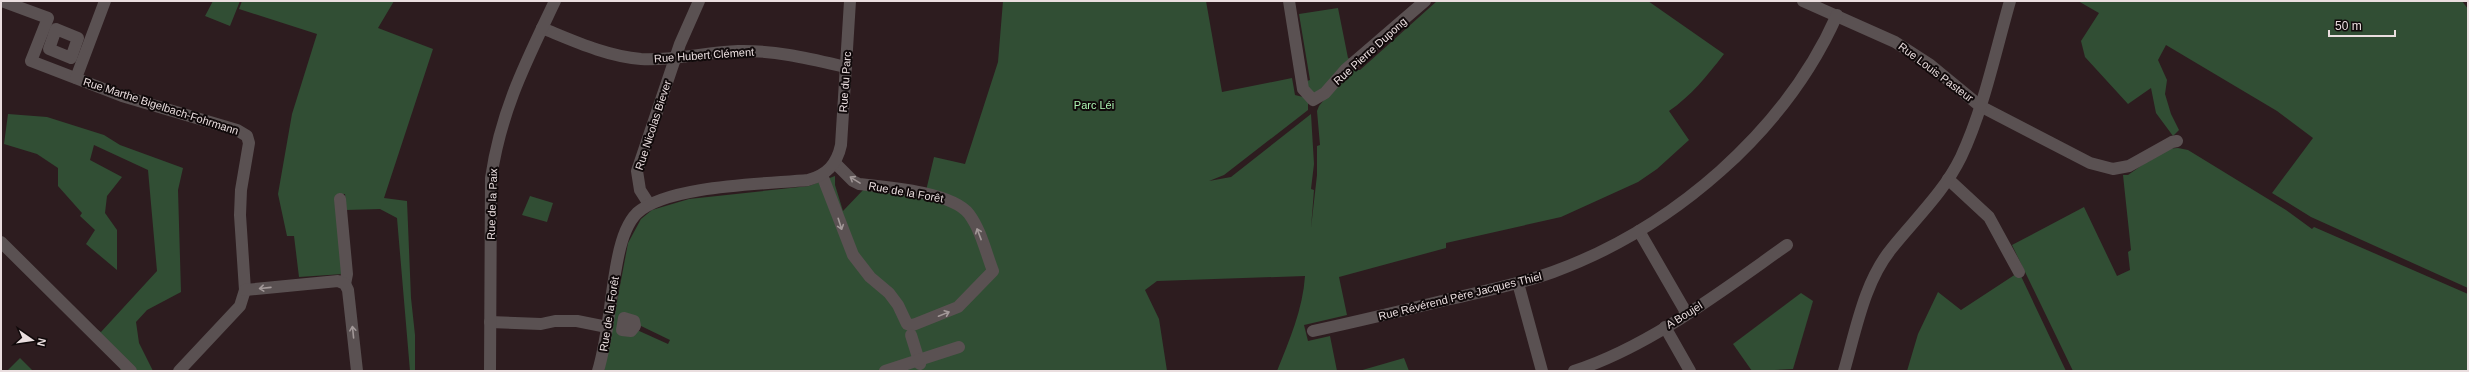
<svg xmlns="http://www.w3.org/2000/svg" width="2469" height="372" viewBox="0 0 2469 372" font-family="Helvetica,sans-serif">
	<rect width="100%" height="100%" fill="#2d1c1f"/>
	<g fill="#314e34" fill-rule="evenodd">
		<polygon points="213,1 240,1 230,26 205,16"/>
		<polygon points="242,1 394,1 378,28 433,49 384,198 407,201 411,298 415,335 415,371 410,371 397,218 380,209 346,210 345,194 336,195 343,274 299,277 294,236 287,236 278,194 292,114 317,34 239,9"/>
		<path d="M1003,1H1206L1222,92L1292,78L1295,95L1303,97L1308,101V110L1224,175L1209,181L1231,177L1311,114L1314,164L1311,189L1314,190L1311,228L1317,175V146L1320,145L1317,111L1319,106L1349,69L1360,70L1437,1H1648L1724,54C1707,76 1691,96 1669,111L1689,140L1657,169L1638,182L1561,217L1446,243V248L1339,277L1347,315L1304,325L1308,341L1330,336L1337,371H1277C1289,341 1303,309 1305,276L1157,281L1145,290L1159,319L1167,371H604L628,243L641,219L652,210L689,199L809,186L835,176V185L843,211L864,189L925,195L934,157L965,164L998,62ZM639,325L670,340L668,344L637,330Z"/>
		<polygon points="2078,1 2462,1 2468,9 2468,288 2311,217 2272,193 2313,138 2277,111 2166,45 2158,60 2167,80 2165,94 2171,114 2179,130 2173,136 2156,113 2151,88 2128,104 2085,57 2081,41 2099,13"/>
		<polygon points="1338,8 1348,58 1351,59 1324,90 1314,93 1308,89 1307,81 1310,80 1299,14"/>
		<polygon points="8,114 47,117 104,135 120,145 183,168 178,190 181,292 147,310 136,322 139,343 153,371 119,371 124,365 78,318 101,332 157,271 148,170 94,145 90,160 122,177 107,196 105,213 117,230 117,270 86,244 95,230 80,216 82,213 58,186 58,168 37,154 4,144"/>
		<polygon points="2178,148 2188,150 2286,210 2312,229 2314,227 2468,294 2468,371 2073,371 2012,245 2084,207 2117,276 2130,270 2128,252 2131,250 2123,175 2128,175 2165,149"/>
		<polygon points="530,196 553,203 547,222 522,215"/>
		<polygon points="2019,272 2066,371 1907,371 1918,334 1938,292 1961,310"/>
		<polygon points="1801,293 1813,301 1793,369 1752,371 1733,344"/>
		<polygon points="20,358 33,371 7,371"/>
		<polygon points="1404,358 1409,371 1359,371"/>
	</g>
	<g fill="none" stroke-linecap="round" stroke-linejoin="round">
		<g stroke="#5a5152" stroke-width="12">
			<polyline points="2,1 48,18 31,61 122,96 237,130 247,136 249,143 241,190 240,215 245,290 240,306 179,371"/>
			<polyline points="1289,1 1303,89 1313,100 1325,93 1346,69 1425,1"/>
			<polyline points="1803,1 1895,42 1929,64 1980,106 2090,163 2113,169 2129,166 2172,142 2177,141"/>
			<path d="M542,28C574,41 606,56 641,59C673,61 706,52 738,51C775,50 811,59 846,67"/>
			<polygon points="56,29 78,38 71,58 49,49"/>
			<polyline points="76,78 105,1"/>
			<path d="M822,175L853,255L870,277L889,293L898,305L907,324L913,325L958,307L993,271C986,253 981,230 969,214C952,192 887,187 859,184L853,181L835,163"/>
			<polyline points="1948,179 1989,217 2019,272"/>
			<polyline points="340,199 347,274 345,284"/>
			<polyline points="649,204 640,190 637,171 680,44 699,1"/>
			<polyline points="1639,231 1687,314"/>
			<polyline points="1,242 131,371"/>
			<polyline points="1518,283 1542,371"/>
			<polyline points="245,290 338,281 345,284 348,290 357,371"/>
			<polygon points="624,318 634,321 635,326 631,331 622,330"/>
			<polyline points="490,322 541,324 555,321 577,321 607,327"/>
			<polyline points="1665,327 1690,371"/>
			<path d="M1313,331C1359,321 1405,310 1450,299C1485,291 1520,284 1553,272C1673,228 1785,132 1837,15"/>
			<polyline points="911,335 920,364"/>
			<path d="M490,371L491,178C501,110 526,62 555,1"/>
			<path d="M598,371C609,334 610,295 618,257C621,242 626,224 637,213C667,185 766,184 808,180C827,175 837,164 841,145L850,1"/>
			<polyline points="885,371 959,347"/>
			<path d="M1574,371C1649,347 1723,290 1787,245"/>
			<path d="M1844,371C1856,330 1864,282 1892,248C1916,218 1944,192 1961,157C1984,108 1995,53 2010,1"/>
		</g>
	</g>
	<defs><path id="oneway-shaft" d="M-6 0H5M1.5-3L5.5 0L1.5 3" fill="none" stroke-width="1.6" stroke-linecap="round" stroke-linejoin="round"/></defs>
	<g stroke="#a29898">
		<use href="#oneway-shaft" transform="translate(855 180) rotate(-148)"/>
		<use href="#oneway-shaft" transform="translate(840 224) rotate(72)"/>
		<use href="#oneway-shaft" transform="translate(979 234) rotate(-111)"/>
		<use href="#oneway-shaft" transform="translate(265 288) rotate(174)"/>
		<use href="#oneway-shaft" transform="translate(944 314) rotate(-22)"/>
		<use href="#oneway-shaft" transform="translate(353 332) rotate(-96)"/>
	</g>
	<g text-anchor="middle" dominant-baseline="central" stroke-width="4" stroke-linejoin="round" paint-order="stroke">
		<g font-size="11" fill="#eadedf" stroke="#10090a">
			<text transform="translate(1370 51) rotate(-42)">Rue Pierre Dupong</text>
			<text transform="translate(704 55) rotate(-4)">Rue Hubert Clément</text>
			<text transform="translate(1936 72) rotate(37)">Rue Louis Pasteur</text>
			<text transform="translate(845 82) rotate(-86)">Rue du Parc</text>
			<text transform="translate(161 106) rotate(18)">Rue Marthe Bigelbach-Fohrmann</text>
			<text transform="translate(653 125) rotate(-72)">Rue Nicolas Biever</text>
			<text transform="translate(906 192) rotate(10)">Rue de la Forêt</text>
			<text transform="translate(492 204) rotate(-88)">Rue de la Paix</text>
			<text transform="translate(1460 296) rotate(-14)">Rue Révérend Père Jacques Thiel</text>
			<text transform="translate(609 314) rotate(-81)">Rue de la Forêt</text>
			<text transform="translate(1684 315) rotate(-32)">A Boujel</text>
		</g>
		<g font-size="11" fill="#adf5b3" stroke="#10090a">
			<text x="1094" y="105">Parc Léi</text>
		</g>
	</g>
	<rect width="2469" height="372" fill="none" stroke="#eadedf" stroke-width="4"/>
	<g transform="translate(32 340) rotate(103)" stroke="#10090a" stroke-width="3" paint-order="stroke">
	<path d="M0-3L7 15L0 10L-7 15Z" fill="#eadedf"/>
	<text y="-6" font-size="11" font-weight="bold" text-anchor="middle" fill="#eadedf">N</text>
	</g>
	<path d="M2329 30v6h66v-6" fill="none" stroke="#eadedf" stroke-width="2"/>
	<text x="2335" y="30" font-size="12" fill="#eadedf" stroke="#10090a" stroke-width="3" paint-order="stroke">50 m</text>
</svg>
